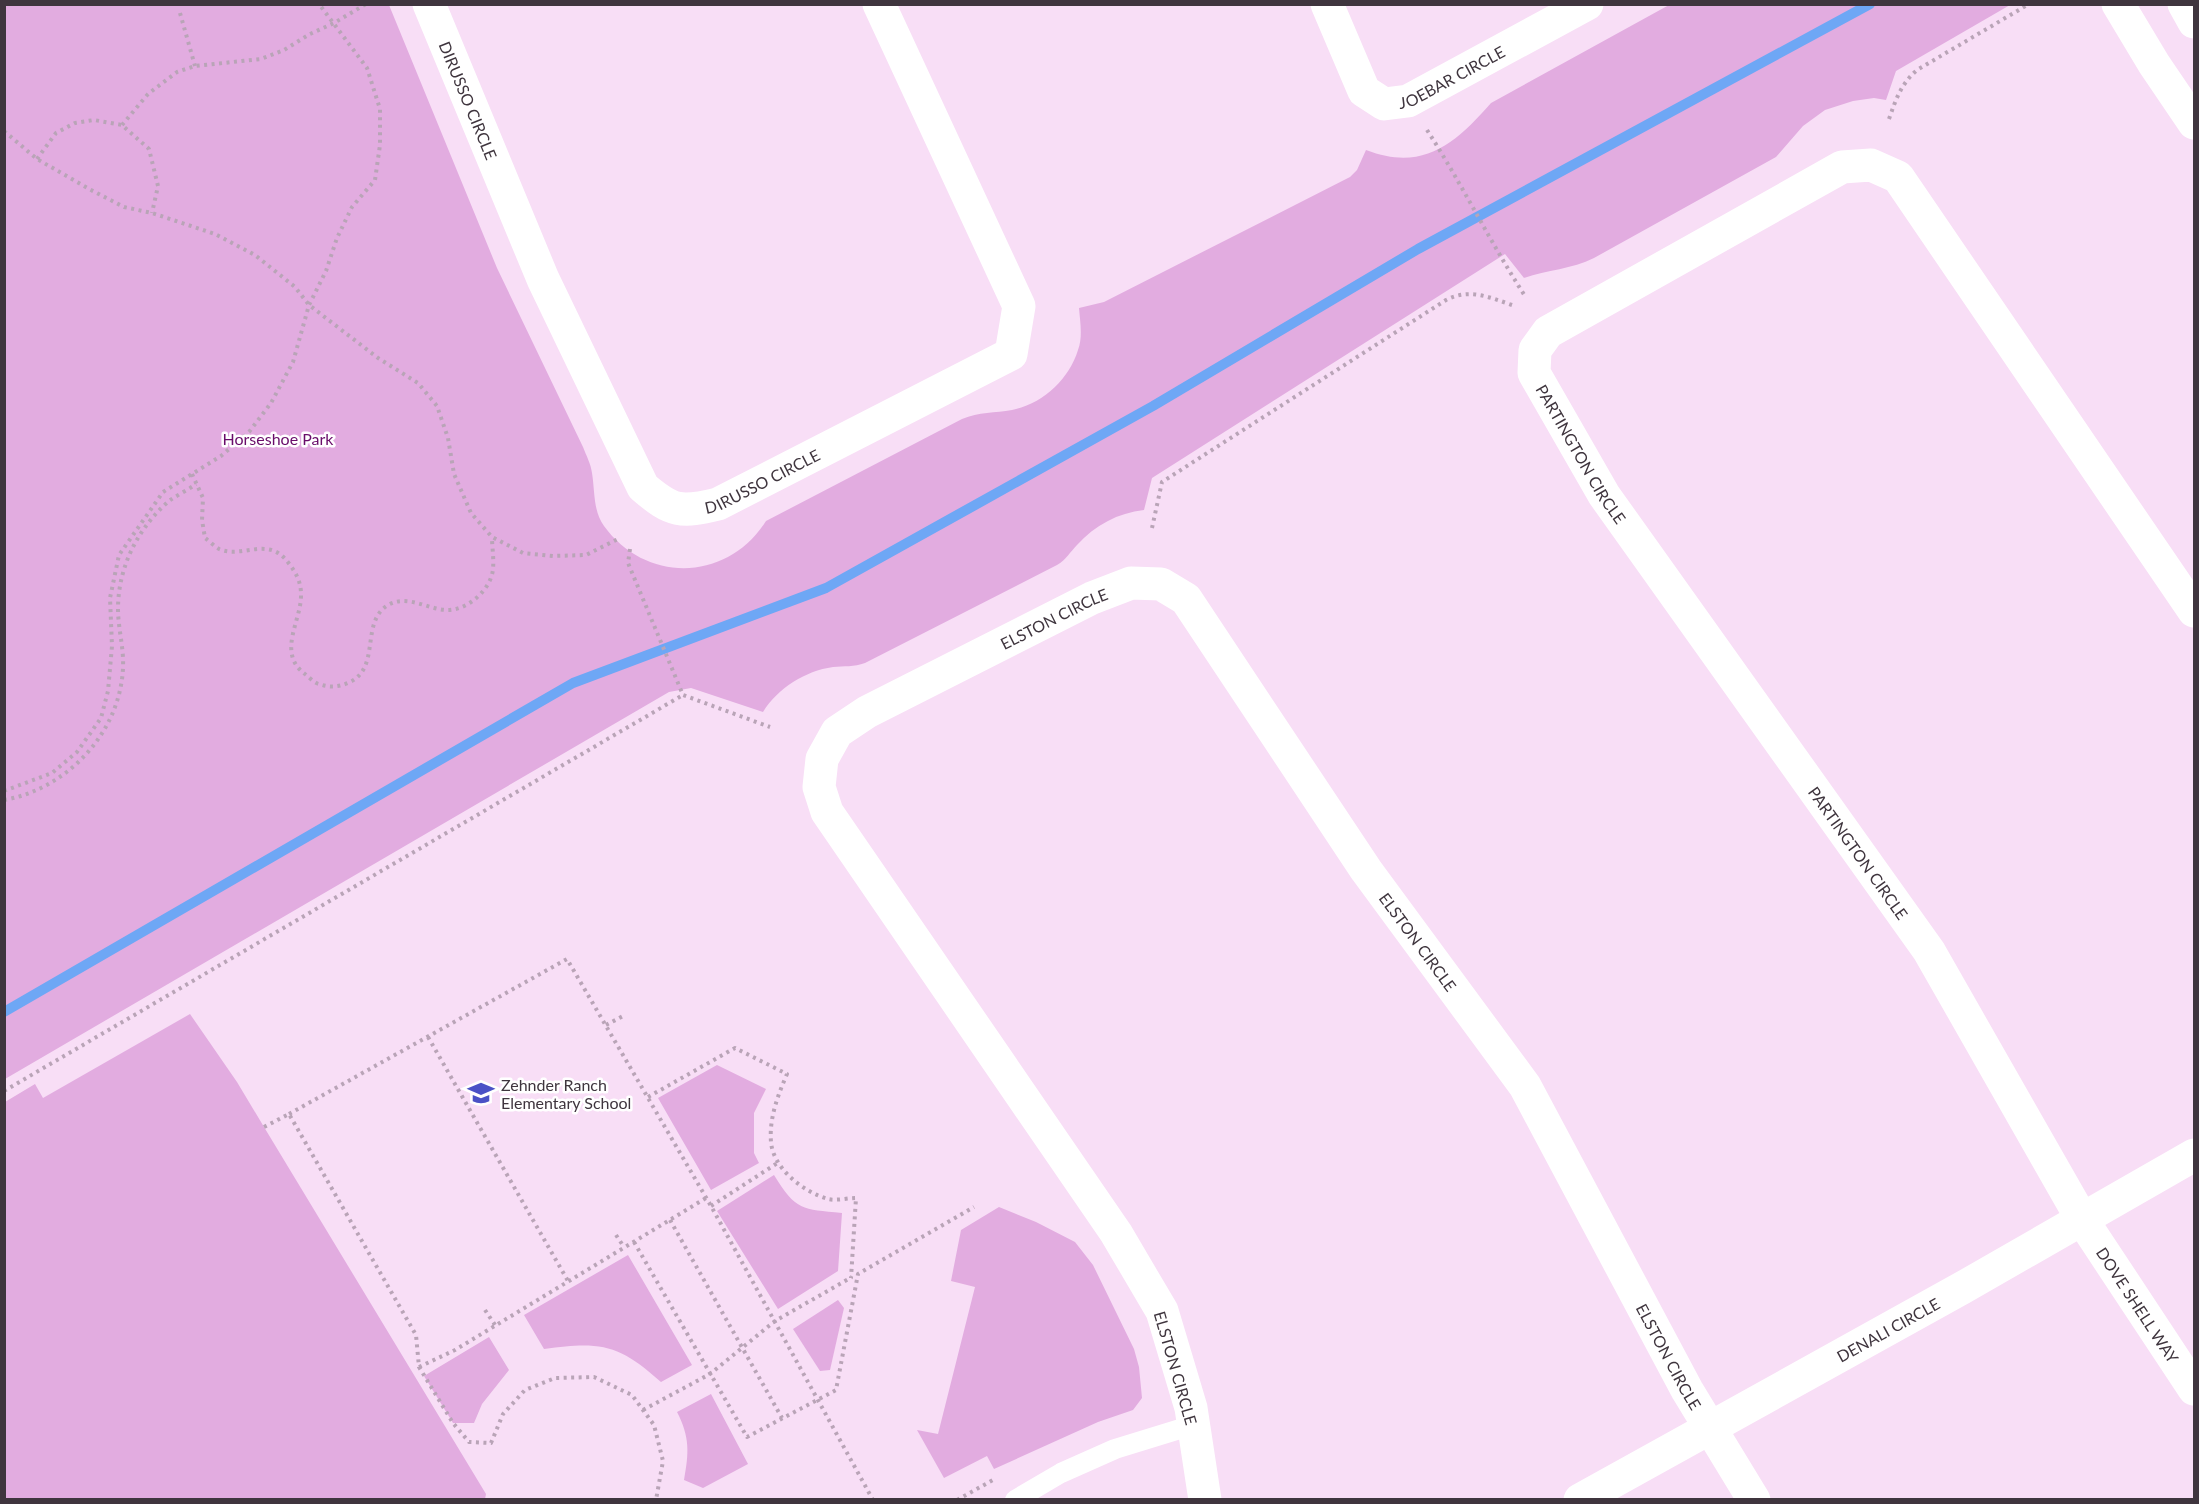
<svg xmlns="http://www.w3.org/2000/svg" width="2199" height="1504" viewBox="0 0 2199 1504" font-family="Lato,sans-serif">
	<rect width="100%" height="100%" fill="#f8def6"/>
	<g fill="#e2ace0">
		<path d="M4,5H389L497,268L583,447C586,455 591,464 592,473C595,491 593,511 604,526C646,584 728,582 766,521L962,419C979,412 995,413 1012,410C1043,404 1069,379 1078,350C1083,337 1080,321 1079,308L1104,302L1350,177L1357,170L1366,150C1423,172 1455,144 1491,103L1669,5H2010L1896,71L1886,100L1874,98L1853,101L1825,110L1803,126L1776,157L1594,258C1572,269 1547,270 1524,278L1505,254L1152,478L1144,510C1118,513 1095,525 1077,545C1070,552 1066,560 1057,565L865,663C854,667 844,666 833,667C805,671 778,688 763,712L691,688L669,692L5,1079Z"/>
		<polygon points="190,1014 237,1082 264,1127 486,1494 485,1499 5,1499 5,1102 35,1084 43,1098"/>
		<polygon points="717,1065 766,1089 754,1113 754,1153 759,1163 711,1190 658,1098"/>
		<path d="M774,1175C796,1211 802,1209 842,1213L838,1271L778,1309L717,1211Z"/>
		<polygon points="999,1207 1036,1222 1075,1242 1093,1265 1134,1349 1139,1367 1142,1398 1133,1410 1098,1422 994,1469 987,1456 944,1478 917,1430 938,1434 975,1287 951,1281 961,1230"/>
		<path d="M628,1255L692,1365L661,1382C619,1344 600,1341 544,1349L524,1315Z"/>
		<polygon points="838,1300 844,1308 830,1370 820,1371 793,1329"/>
		<polygon points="489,1337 509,1370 482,1404 474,1423 453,1423 424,1376"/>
		<path d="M711,1394L748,1464L703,1488L684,1480C689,1453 690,1437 677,1412Z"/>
	</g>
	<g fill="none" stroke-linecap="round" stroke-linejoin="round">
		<polyline stroke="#6ea7f5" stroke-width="10" points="4,1012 573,683 826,588 1153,406 1418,249 1870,4"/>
		<g stroke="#b9a4b7" stroke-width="4" stroke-dasharray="3 4.5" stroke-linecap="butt">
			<polyline points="180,13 195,66"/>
			<path d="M1889,119C1896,99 1901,84 1917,70L2029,4"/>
			<polyline points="122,125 148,94 177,72 195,66 261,59 284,50 310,34 334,23 366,4"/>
			<path d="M1427,130C1462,184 1490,242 1525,296"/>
			<polyline points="4,131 37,159 89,189 124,207 152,213 215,234 255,255 295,287 309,305 378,358 418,383 437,406 448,438 454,474 471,513 492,537 523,553 553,556 586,555 620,538"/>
			<polyline points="37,159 56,133 75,123 94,120 122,125 149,149 158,186 152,213"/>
			<path d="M192,474L203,498L202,520L205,538C209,541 214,546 219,549C242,559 267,536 287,561C295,571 301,581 301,594C302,620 276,653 305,674C309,677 314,683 319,684C330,688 340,687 350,682C381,667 360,622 388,605C407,594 427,609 446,610C467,611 491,590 493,569C494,558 492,547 492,537"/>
			<path d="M1152,528L1162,482L1446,300C1469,288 1489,297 1512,305"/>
			<polyline points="630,549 628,563 683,695 770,727"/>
			<polyline points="4,791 52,773 77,752 101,718 108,691 112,646 110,598 119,555 163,492 221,456 249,432 271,403 293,362 309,305 326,271 337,238 352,207 375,180 380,145 380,109 367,68 319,4"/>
			<path d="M4,800C67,789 120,733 123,668C124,648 118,628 118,609C118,567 138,528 169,501C177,495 188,490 196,484"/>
			<polyline points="606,1025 625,1015"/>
			<polyline points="428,1037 568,1281"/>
			<polyline points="4,1091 683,695"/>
			<path d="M648,1097L735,1048L787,1074C778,1095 769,1118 771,1142C773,1168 803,1192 828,1199C836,1201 847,1198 856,1198L851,1278"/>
			<polyline points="289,1114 567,959 711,1206 873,1500"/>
			<polyline points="264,1127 289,1114 416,1335 419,1367 453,1423 469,1442 491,1443 503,1414 525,1390 555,1378 594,1377 632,1395 654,1425 663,1461 656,1500"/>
			<polyline points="711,1206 779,1162"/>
			<polyline points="670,1220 782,1418"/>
			<polyline points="616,1235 624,1247"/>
			<polyline points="634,1242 747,1437 836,1390 858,1274 974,1207"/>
			<polyline points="485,1310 495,1325"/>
			<polyline points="419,1367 455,1350 706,1198"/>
			<polyline points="643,1410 710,1374 775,1321 852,1277"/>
			<polyline points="957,1500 993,1480"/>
		</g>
		<polyline stroke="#fff" stroke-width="20" points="1015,1500 1061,1473 1115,1449 1193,1425"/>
		<g stroke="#fff" stroke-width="33">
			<path id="s1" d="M429,4L543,279L643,487C672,512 681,513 718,504L1011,354L1019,306L879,4"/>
			<path id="s2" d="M1327,4L1364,91L1384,104L1408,101L1587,4"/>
			<path id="s3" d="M2194,611L1898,177L1871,165L1842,167L1548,332L1535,350L1534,373L1604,495L1929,951L2083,1221L2194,1389"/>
			<path id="s4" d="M1205,1500L1191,1408L1162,1311L1116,1233L827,812L819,787L822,759L837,732L867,712L1092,598L1131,583L1161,584L1186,599L1366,870L1525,1086L1687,1390L1754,1500"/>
			<path id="s5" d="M1580,1500L1962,1288L2194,1155"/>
		</g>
		<g stroke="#fff" stroke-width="33">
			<polyline points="2118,4 2154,64 2194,123"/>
			<polyline points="2184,4 2194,22"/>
		</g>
	</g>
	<defs>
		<g id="school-bare" transform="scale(2.07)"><path d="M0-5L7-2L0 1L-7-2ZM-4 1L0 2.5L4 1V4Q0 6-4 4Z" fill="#4a51c6" stroke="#fff" stroke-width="2.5" paint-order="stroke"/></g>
	</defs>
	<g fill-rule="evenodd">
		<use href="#school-bare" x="481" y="1093"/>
	</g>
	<g text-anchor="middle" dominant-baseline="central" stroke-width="5" stroke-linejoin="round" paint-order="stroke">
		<g font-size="16" fill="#3f353e" stroke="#fff">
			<text stroke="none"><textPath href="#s2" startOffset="192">JOEBAR CIRCLE</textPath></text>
			<text stroke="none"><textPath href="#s1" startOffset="104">DIRUSSO CIRCLE</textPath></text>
			<text stroke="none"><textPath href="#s3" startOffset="1060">PARTINGTON CIRCLE</textPath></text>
			<text stroke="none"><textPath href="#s1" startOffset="660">DIRUSSO CIRCLE</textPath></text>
			<text stroke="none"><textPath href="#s4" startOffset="1126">ELSTON CIRCLE</textPath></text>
			<text stroke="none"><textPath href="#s3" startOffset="1546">PARTINGTON CIRCLE</textPath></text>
			<text stroke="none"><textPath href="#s4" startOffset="1684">ELSTON CIRCLE</textPath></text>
			<text stroke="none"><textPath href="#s3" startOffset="2078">DOVE SHELL WAY</textPath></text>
			<text stroke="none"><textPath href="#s5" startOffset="352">DENALI CIRCLE</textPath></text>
			<text stroke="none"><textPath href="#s4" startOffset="2170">ELSTON CIRCLE</textPath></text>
			<text transform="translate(1176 1368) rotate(74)">ELSTON CIRCLE</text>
		</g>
		<g font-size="16" fill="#690d6a" stroke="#fff">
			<text x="278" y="438">Horseshoe Park</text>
		</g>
		<g font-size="16" fill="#3f353e" stroke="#fff" text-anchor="start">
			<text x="501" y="1084">Zehnder Ranch<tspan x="501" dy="18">Elementary School</tspan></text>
		</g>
	</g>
	<rect width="2199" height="1504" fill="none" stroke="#3f353e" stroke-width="12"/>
</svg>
